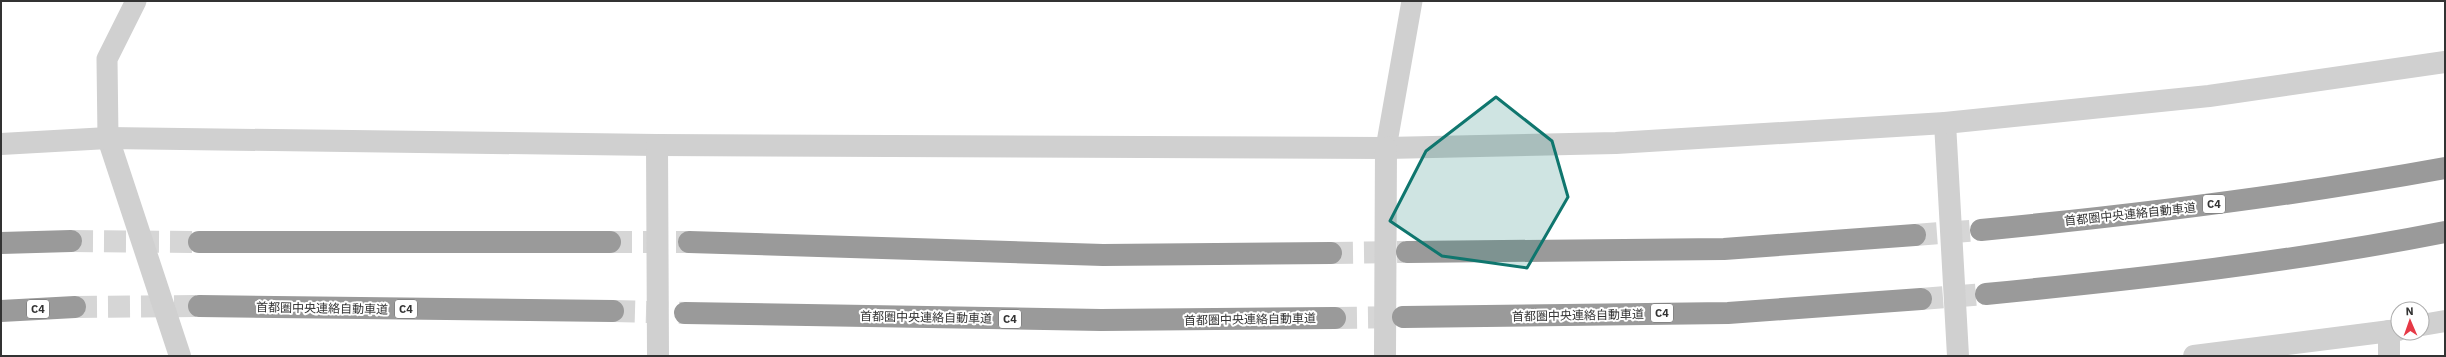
<svg xmlns="http://www.w3.org/2000/svg" width="2446" height="357" viewBox="0 0 2446 357" font-family="'IBM Plex Sans','Noto Sans JP',sans-serif">
	<rect width="100%" height="100%" fill="#fff"/>
	<g fill="none" stroke-linecap="round" stroke-linejoin="round">
		<g stroke="#d6d6d6" stroke-width="22" stroke-dasharray="22 11" stroke-linecap="butt">
			<polyline points="1915,235 1981,230"/>
			<polyline points="71,241 199,242"/>
			<polyline points="610,242 689,242"/>
			<polyline points="1331,253 1404,252"/>
			<polyline points="1921,299 1986,294"/>
			<polyline points="75,307 199,306"/>
			<polyline points="613,311 685,313"/>
			<polyline points="1335,318 1403,317"/>
		</g>
		<g stroke="#d0d0d0" stroke-width="21">
			<polyline points="108,138 107,59 136,1"/>
			<polyline points="1386,148 1412,1"/>
		</g>
		<g stroke="#d0d0d0" stroke-width="22">
			<polyline points="1945,123 1958,356"/>
			<polyline points="108,138 180,356"/>
			<polyline points="1,144 108,138 657,145 1386,148 1616,143 1945,123 2209,96 2445,62"/>
			<polyline points="657,145 658,356"/>
			<polyline points="2422,325 2445,321"/>
			<polyline points="1385,356 1386,148"/>
			<polyline points="2194,356 2398,330"/>
			<polyline points="2389,356 2389,331"/>
		</g>
		<g stroke="#9a9a9a" stroke-width="22">
			<path d="M1981,230C2136,215 2291,196 2445,168"/>
			<polyline points="199,242 610,242"/>
			<polyline points="689,242 1103,255 1331,253"/>
			<polyline points="1,243 71,241"/>
			<polyline points="1407,252 1724,249 1915,235"/>
			<path d="M1986,294C2139,279 2293,262 2445,232"/>
			<polyline points="199,306 613,311"/>
			<polyline points="1,311 75,307"/>
			<polyline points="685,313 1101,320 1335,318"/>
			<polyline points="1403,317 1728,313 1921,299"/>
		</g>
	</g>
	<path fill="#0f766e" fill-opacity="0.2" stroke="#0f766e" stroke-width="3" stroke-linejoin="round" d="M1496,97L1552,141L1568,197L1527,268L1442,256L1390,221L1426,151Z"/>
	<g text-anchor="middle" dominant-baseline="central" stroke-width="4" stroke-linejoin="round" paint-order="stroke">
		<g fill="#fff" stroke="#707070" stroke-width="1">
			<rect x="2203" y="195" width="22" height="18" rx="3"/>
			<rect x="27" y="300" width="22" height="18" rx="3"/>
			<rect x="395" y="300" width="22" height="18" rx="3"/>
			<rect x="1651" y="304" width="22" height="18" rx="3"/>
			<rect x="999" y="310" width="22" height="18" rx="3"/>
		</g>
		<g font-size="11" font-weight="bold" fill="#333">
			<text x="2214" y="204">C4</text>
			<text x="38" y="309">C4</text>
			<text x="406" y="309">C4</text>
			<text x="1662" y="313">C4</text>
			<text x="1010" y="319">C4</text>
		</g>
		<g font-size="12" fill="#333" stroke="#fff">
			<text transform="translate(2130 214) rotate(-6)">首都圏中央連絡自動車道</text>
			<text transform="translate(322 308) rotate(1)">首都圏中央連絡自動車道</text>
			<text transform="translate(1578 315) rotate(-1)">首都圏中央連絡自動車道</text>
			<text transform="translate(926 317) rotate(1)">首都圏中央連絡自動車道</text>
			<text transform="translate(1250 319) rotate(-1)">首都圏中央連絡自動車道</text>
		</g>
	</g>
	<rect width="2446" height="357" fill="none" stroke="#333333" stroke-width="4"/>
	<g transform="translate(2410 321) rotate(358)"><circle r="19" fill="#ffffff" stroke="#adadad"/>
	<path d="M0-3L7 15L0 10L-7 15Z" fill="#e63946"/>
	<text y="-6" font-size="11" font-weight="bold" text-anchor="middle" fill="#333333">N</text>
	</g>
</svg>
